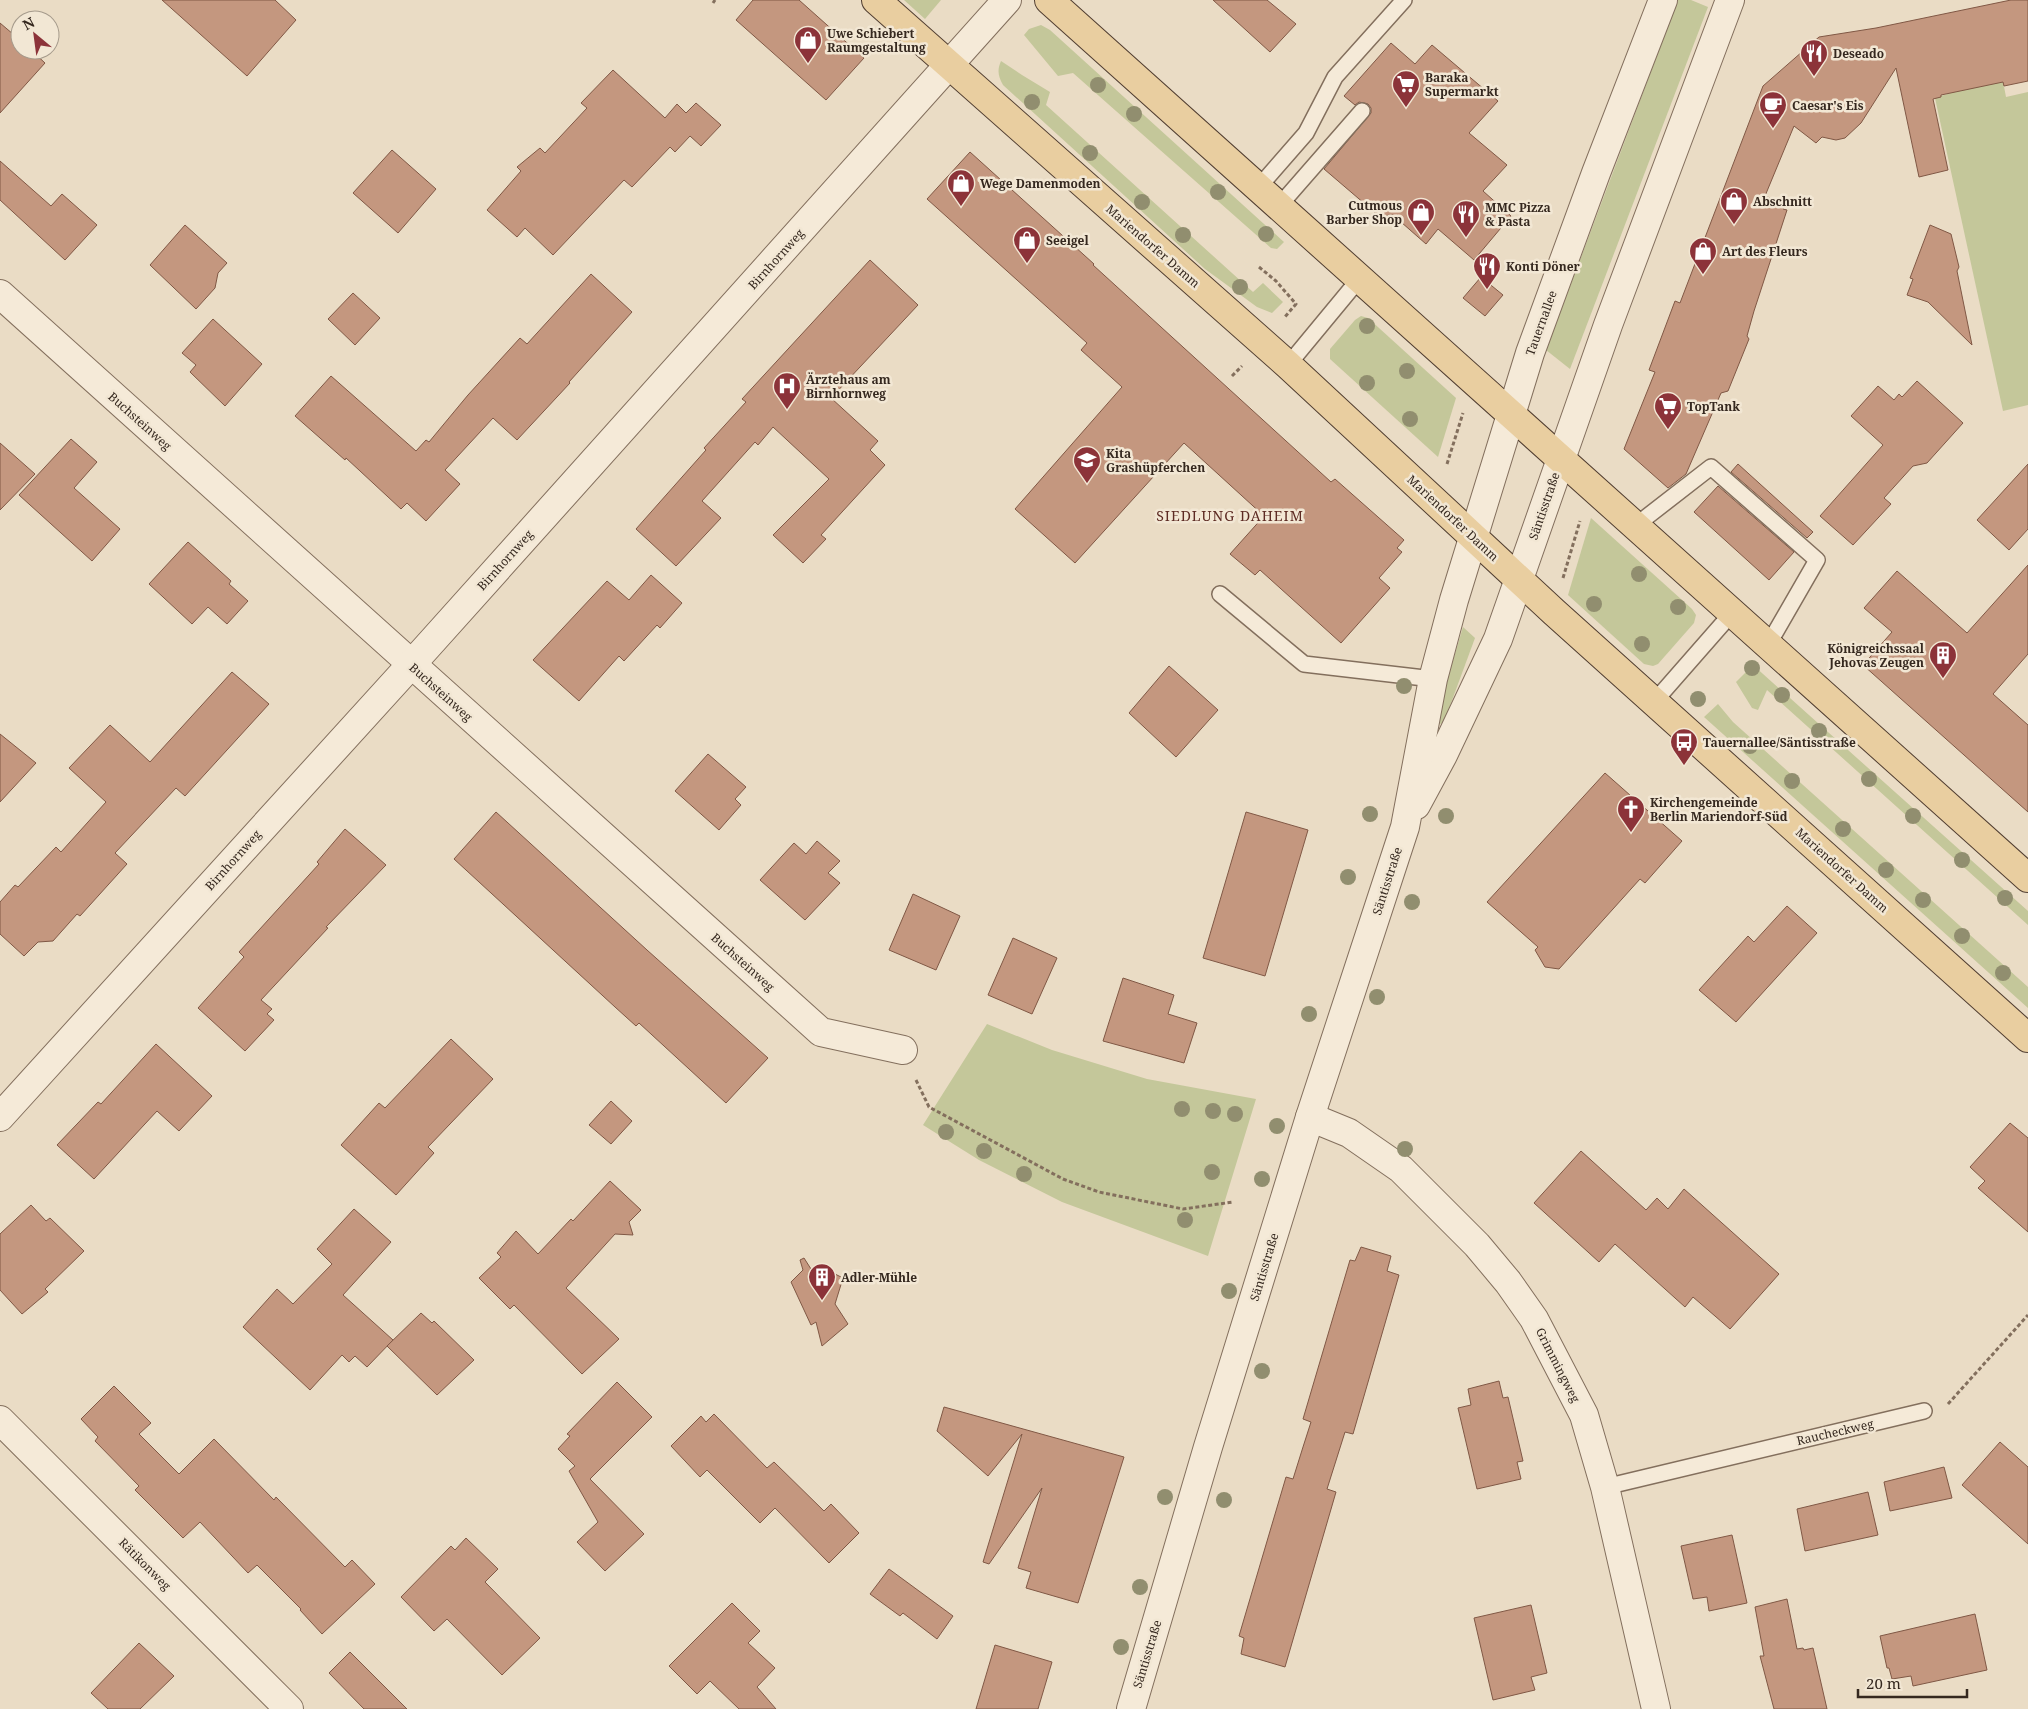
<svg xmlns="http://www.w3.org/2000/svg" width="2028" height="1709" viewBox="0 0 2028 1709" font-family="'Noto Serif',serif">
	<rect width="100%" height="100%" fill="#eadcc5"/>
	<g fill="#c4c79a">
		<polygon points="904,0 941,0 925,19"/>
		<polygon points="1678,0 1691,0 1708,7 1570,369 1546,350"/>
		<polygon points="1041,25 1050,30 1284,242 1277,249 1271,248 1073,73 1058,76 1024,35 1029,29"/>
		<path d="M1001,61L1022,75L1050,92L1046,105L1253,292L1263,283L1283,302L1272,313L1257,307L1205,269L1003,85C998,76 997,70 1001,61Z"/>
		<polygon points="2002,76 2006,97 2028,92 2028,405 2003,411 1935,98"/>
		<polygon points="1361,316 1368,318 1456,398 1438,457 1330,359 1330,349 1355,320"/>
		<polygon points="1591,518 1692,609 1696,615 1694,623 1658,664 1653,666 1644,664 1568,595"/>
		<polygon points="1463,627 1475,638 1444,722 1438,725 1435,722 1436,717"/>
		<polygon points="1753,665 2028,911 2028,925 1767,690 1758,710 1752,708 1736,682"/>
		<polygon points="1718,704 1733,722 2028,987 2028,1008 1704,717"/>
		<polygon points="987,1024 1052,1050 1147,1079 1256,1099 1208,1256 1062,1202 979,1160 923,1125"/>
	</g>
	<g fill="#c4977f" stroke="#805845">
		<polygon points="162,0 275,0 296,20 247,76"/>
		<polygon points="753,0 799,0 864,58 826,100 736,20"/>
		<polygon points="1213,0 1267,0 1296,24 1270,52"/>
		<polygon points="2011,0 2028,0 2028,81 2004,86 2003,82 1941,95 1941,97 1933,99 1948,170 1919,177 1896,68 1861,123 1845,138 1836,140 1822,137 1816,143 1794,126 1765,196 1785,204 1783,209 1787,210 1754,311 1747,336 1749,339 1728,391 1721,393 1686,474 1668,488 1624,449 1655,372 1649,370 1675,301 1680,303 1763,86 1819,37 1876,28"/>
		<polygon points="0,23 20,40 20,50 31,50 45,63 0,113"/>
		<polygon points="1391,43 1415,64 1432,45 1498,101 1469,133 1507,165 1483,191 1511,216 1474,260 1438,229 1426,244 1393,215 1379,216 1324,169 1371,113 1371,108 1368,104 1359,102 1355,105 1344,96"/>
		<polygon points="613,70 665,118 677,104 686,113 696,103 721,125 701,146 690,136 675,152 670,147 632,187 624,180 553,255 525,228 517,237 487,210 521,171 517,167 540,148 545,153 587,108 581,103"/>
		<polygon points="392,150 436,189 398,233 353,193"/>
		<polygon points="970,152 1094,264 1093,265 1331,482 1335,479 1404,540 1397,548 1402,552 1379,578 1390,588 1341,643 1260,570 1255,575 1230,554 1264,516 1184,443 1075,563 1015,509 1122,387 1081,350 1087,343 927,199"/>
		<polygon points="0,161 51,206 62,194 97,225 65,260 0,200"/>
		<polygon points="185,225 227,263 218,273 215,288 196,309 150,265"/>
		<polygon points="1930,225 1951,234 1959,267 1957,271 1972,345 1928,302 1907,295 1913,279 1910,278"/>
		<polygon points="870,260 918,305 831,398 878,441 870,450 885,465 821,535 826,539 803,563 773,535 829,479 773,427 758,445 755,442 702,501 721,518 676,566 636,529 706,450 704,448 746,402 742,399"/>
		<polygon points="591,274 632,312 569,382 570,383 517,440 493,418 445,470 460,484 426,521 407,503 401,509 346,458 345,460 295,416 331,376 416,451 426,440 429,442 468,395 520,338 527,344"/>
		<polygon points="1481,277 1503,295 1485,316 1463,298"/>
		<polygon points="353,293 380,318 355,345 328,319"/>
		<polygon points="213,319 262,364 225,406 190,372 196,365 182,353"/>
		<polygon points="1917,381 1963,423 1927,463 1913,466 1884,498 1891,504 1853,545 1820,516 1883,445 1851,416 1878,386 1894,400 1899,394 1902,397"/>
		<polygon points="71,439 97,462 74,488 120,529 92,561 19,495"/>
		<polygon points="0,443 35,474 0,510"/>
		<polygon points="1738,464 1813,532 1807,538 1731,472"/>
		<polygon points="2028,464 2028,529 2009,550 1977,520"/>
		<polygon points="1718,486 1794,552 1769,580 1694,512"/>
		<polygon points="188,542 231,581 229,584 248,601 227,624 208,607 192,624 149,584"/>
		<polygon points="2028,565 2028,654 1993,694 2028,725 2028,812 1863,665 1892,632 1864,608 1897,571 1967,633"/>
		<polygon points="651,575 682,603 660,628 657,625 624,661 619,656 579,701 533,660 607,581 629,600"/>
		<polygon points="1169,666 1218,710 1176,757 1129,713"/>
		<polygon points="232,672 269,704 185,796 176,788 115,853 127,864 80,916 77,914 53,941 38,942 24,956 0,934 0,902 15,885 18,887 56,847 61,852 106,802 69,768 110,725 150,762"/>
		<polygon points="0,734 36,763 0,802"/>
		<polygon points="708,754 746,787 735,799 741,805 719,830 675,791"/>
		<polygon points="1605,773 1682,841 1645,883 1640,879 1559,969 1545,967 1535,950 1538,947 1487,902"/>
		<polygon points="496,812 647,950 768,1058 726,1103 639,1023 636,1026 615,1007 454,859"/>
		<polygon points="1246,812 1308,830 1265,976 1203,958"/>
		<polygon points="345,829 386,865 326,927 328,928 261,1000 272,1009 267,1014 274,1020 245,1051 198,1008 244,957 239,952 319,864 317,862"/>
		<polygon points="817,841 840,861 828,873 840,883 805,920 760,880 794,843 806,854"/>
		<polygon points="913,894 960,916 936,970 889,950"/>
		<polygon points="1787,906 1817,933 1736,1022 1699,990 1748,936 1754,942"/>
		<polygon points="1013,938 1057,958 1032,1014 988,995"/>
		<polygon points="1123,978 1174,995 1168,1014 1197,1023 1184,1063 1103,1041"/>
		<polygon points="451,1039 493,1079 428,1147 434,1153 396,1195 341,1145 379,1103 385,1108"/>
		<polygon points="156,1044 212,1096 179,1131 157,1111 94,1179 57,1145 98,1102 101,1104"/>
		<polygon points="611,1101 632,1121 611,1144 589,1125"/>
		<polygon points="2010,1123 2028,1138 2028,1232 1978,1188 1985,1181 1970,1167"/>
		<polygon points="1581,1151 1646,1210 1657,1198 1668,1209 1684,1189 1779,1274 1730,1329 1693,1297 1685,1307 1615,1244 1599,1262 1534,1203"/>
		<polygon points="610,1181 641,1210 629,1222 633,1235 615,1234 566,1288 619,1339 582,1374 514,1305 510,1309 479,1278 501,1257 497,1253 516,1231 538,1254 571,1219 573,1221"/>
		<polygon points="31,1205 46,1221 50,1218 84,1251 45,1289 48,1292 22,1314 0,1290 0,1234"/>
		<polygon points="354,1209 391,1242 343,1295 393,1340 367,1367 355,1356 349,1362 342,1355 310,1390 243,1327 277,1289 293,1304 332,1264 317,1249"/>
		<polygon points="1361,1247 1391,1256 1387,1271 1399,1275 1353,1434 1345,1432 1327,1489 1336,1492 1285,1667 1241,1654 1244,1638 1239,1636 1286,1477 1293,1479 1303,1447 1311,1422 1303,1419 1350,1260 1355,1261"/>
		<polygon points="804,1258 811,1269 821,1267 843,1278 835,1304 848,1324 822,1346 816,1322 811,1325 791,1282 803,1270 800,1260"/>
		<polygon points="421,1313 432,1323 434,1321 474,1360 437,1395 387,1346"/>
		<polygon points="1499,1381 1503,1398 1508,1397 1523,1461 1517,1462 1521,1479 1477,1489 1458,1408 1471,1405 1468,1389"/>
		<polygon points="617,1382 652,1417 590,1479 644,1534 605,1571 577,1542 598,1522 569,1471 575,1466 558,1449 570,1436 567,1434"/>
		<polygon points="114,1386 151,1423 139,1434 179,1474 214,1439 274,1500 276,1497 345,1567 352,1560 375,1584 322,1634 300,1610 301,1609 257,1565 248,1573 200,1522 183,1538 135,1490 139,1486 95,1441 98,1437 81,1419"/>
		<polygon points="944,1407 1124,1457 1078,1603 1026,1588 1031,1572 1018,1568 1042,1488 989,1564 983,1562 1022,1434 988,1476 937,1431"/>
		<polygon points="714,1414 767,1468 774,1462 824,1511 831,1504 859,1533 829,1563 775,1508 760,1523 707,1470 700,1477 671,1446 701,1416 706,1422"/>
		<polygon points="2000,1442 2028,1467 2028,1544 1962,1485"/>
		<polygon points="1944,1467 1952,1498 1890,1511 1884,1482"/>
		<polygon points="1868,1492 1878,1535 1805,1551 1797,1509"/>
		<polygon points="1732,1535 1747,1603 1709,1611 1707,1597 1693,1599 1681,1546"/>
		<polygon points="466,1538 498,1569 485,1582 540,1638 502,1675 447,1619 434,1631 401,1597 451,1546 455,1550"/>
		<polygon points="889,1569 953,1616 937,1639 903,1613 900,1616 870,1594"/>
		<polygon points="1787,1599 1797,1649 1803,1648 1804,1650 1813,1648 1827,1709 1774,1709 1760,1656 1764,1656 1755,1607"/>
		<polygon points="732,1603 760,1631 748,1643 775,1668 757,1687 776,1709 739,1709 710,1681 697,1694 669,1666"/>
		<polygon points="1531,1605 1547,1673 1531,1677 1535,1690 1493,1700 1474,1618"/>
		<polygon points="1975,1614 1987,1670 1913,1686 1911,1676 1892,1679 1889,1668 1887,1668 1880,1636"/>
		<polygon points="139,1643 174,1676 140,1709 108,1709 91,1693"/>
		<polygon points="995,1645 1052,1662 1038,1709 976,1709"/>
		<polygon points="350,1652 407,1709 364,1709 329,1673"/>
	</g>
	<g fill="none" stroke-linecap="round" stroke-linejoin="round">
		<g stroke="#836f5d" stroke-width="18">
			<g id="service">
				<polyline points="1258,188 1306,133 1335,77 1404,0"/>
				<polyline points="1279,206 1362,111"/>
				<polyline points="1288,365 1360,278"/>
				<polyline points="1635,526 1711,467 1817,560 1768,645"/>
				<polyline points="1220,594 1304,664 1433,679"/>
				<polyline points="1654,702 1732,613"/>
				<polyline points="1605,1487 1924,1411"/>
			</g>
		</g>
		<g stroke="#836f5d" stroke-width="30">
			<g id="minor">
				<polyline points="0,294 821,1032 903,1050"/>
				<polyline points="0,1117 427,647 1007,0"/>
				<polyline points="1310,1117 1349,1133 1401,1169 1477,1245 1508,1282 1534,1319 1584,1415 1605,1487 1656,1709"/>
				<polyline points="0,1420 289,1709"/>
			</g>
		</g>
		<g stroke="#836f5d" stroke-width="30">
			<g id="tertiary">
				<polyline points="1416,805 1443,755 1498,639 1608,325 1730,0"/>
				<polyline points="1131,1709 1208,1447 1310,1117 1405,827 1433,679 1454,600 1530,353 1596,173 1663,0"/>
			</g>
		</g>
		<g stroke="#513e31" stroke-width="30">
			<g id="primary">
				<polyline points="876,0 1288,365 1554,612 2028,1038"/>
				<polyline points="1049,0 2028,878"/>
			</g>
		</g>
		<g stroke="#836f5d" stroke-width="3" stroke-dasharray="4 2.5" stroke-linecap="butt">
			<polyline points="713,3 715,0"/>
			<polyline points="1259,267 1276,281 1296,304 1284,318"/>
			<polyline points="1232,376 1242,366"/>
			<polyline points="1447,464 1463,413"/>
			<polyline points="1563,578 1580,521"/>
			<polyline points="916,1080 929,1107 1063,1179 1099,1192 1183,1209 1233,1202"/>
			<polyline points="1948,1404 2028,1315"/>
		</g>
		<use href="#service" stroke="#f5ead8" stroke-width="15"/>
		<use href="#minor" stroke="#f5ead8" stroke-width="28"/>
		<use href="#tertiary" stroke="#f5ead8" stroke-width="28"/>
		<use href="#primary" stroke="#e9cea0" stroke-width="28"/>
	</g>
	<g fill="#918e6f">
		<circle cx="1098" cy="85" r="8"/>
		<circle cx="1032" cy="102" r="8"/>
		<circle cx="1134" cy="114" r="8"/>
		<circle cx="1090" cy="153" r="8"/>
		<circle cx="1218" cy="192" r="8"/>
		<circle cx="1142" cy="202" r="8"/>
		<circle cx="1266" cy="234" r="8"/>
		<circle cx="1183" cy="235" r="8"/>
		<circle cx="1240" cy="287" r="8"/>
		<circle cx="1367" cy="326" r="8"/>
		<circle cx="1407" cy="371" r="8"/>
		<circle cx="1367" cy="383" r="8"/>
		<circle cx="1410" cy="419" r="8"/>
		<circle cx="1639" cy="574" r="8"/>
		<circle cx="1594" cy="604" r="8"/>
		<circle cx="1678" cy="607" r="8"/>
		<circle cx="1642" cy="644" r="8"/>
		<circle cx="1752" cy="668" r="8"/>
		<circle cx="1404" cy="686" r="8"/>
		<circle cx="1782" cy="695" r="8"/>
		<circle cx="1698" cy="699" r="8"/>
		<circle cx="1819" cy="731" r="8"/>
		<circle cx="1750" cy="746" r="8"/>
		<circle cx="1869" cy="779" r="8"/>
		<circle cx="1792" cy="781" r="8"/>
		<circle cx="1370" cy="814" r="8"/>
		<circle cx="1446" cy="816" r="8"/>
		<circle cx="1913" cy="816" r="8"/>
		<circle cx="1843" cy="829" r="8"/>
		<circle cx="1962" cy="860" r="8"/>
		<circle cx="1886" cy="870" r="8"/>
		<circle cx="1348" cy="877" r="8"/>
		<circle cx="2005" cy="898" r="8"/>
		<circle cx="1923" cy="900" r="8"/>
		<circle cx="1412" cy="902" r="8"/>
		<circle cx="1962" cy="936" r="8"/>
		<circle cx="2003" cy="973" r="8"/>
		<circle cx="1377" cy="997" r="8"/>
		<circle cx="1309" cy="1014" r="8"/>
		<circle cx="1182" cy="1109" r="8"/>
		<circle cx="1213" cy="1111" r="8"/>
		<circle cx="1235" cy="1114" r="8"/>
		<circle cx="1277" cy="1126" r="8"/>
		<circle cx="946" cy="1132" r="8"/>
		<circle cx="1405" cy="1149" r="8"/>
		<circle cx="984" cy="1151" r="8"/>
		<circle cx="1212" cy="1172" r="8"/>
		<circle cx="1024" cy="1174" r="8"/>
		<circle cx="1262" cy="1179" r="8"/>
		<circle cx="1185" cy="1220" r="8"/>
		<circle cx="1229" cy="1291" r="8"/>
		<circle cx="1262" cy="1371" r="8"/>
		<circle cx="1165" cy="1497" r="8"/>
		<circle cx="1224" cy="1500" r="8"/>
		<circle cx="1140" cy="1587" r="8"/>
		<circle cx="1121" cy="1647" r="8"/>
	</g>
	<defs>
		<g id="shop-pin" transform="scale(1.4375)"><path d="M0 17L-7.5 6A9.5 9.5 0 1 1 7.5 6Z" fill="#8c3339" stroke="#f2e7d4"/><path d="M-5-2.5h2.3a2.7 3.5 0 0 1 5.4 0H5L5.5 6h-11ZM-1.5-2.5h3a1.5 2.3 0 0 0-3 0Z" fill="#fff"/></g>
		<g id="restaurant-pin" transform="scale(1.4375)"><path d="M0 17L-7.5 6A9.5 9.5 0 1 1 7.5 6Z" fill="#8c3339" stroke="#f2e7d4"/><path d="M-5-6h1v4h1v-4h1v4h1v-4h1v5L-1.5 .5V6h-2V.5L-5-1ZM5-6V6H3V1.5H1.5Q1.5-4 5-6Z" fill="#fff"/></g>
		<g id="supermarket-pin" transform="scale(1.4375)"><path d="M0 17L-7.5 6A9.5 9.5 0 1 1 7.5 6Z" fill="#8c3339" stroke="#f2e7d4"/><path d="M-6-5.5h2.5l.6 2H6L4.5 2H-2.5L-4.4-4H-6ZM-1.5 3.2a1.3 1.3 0 1 0 .1 0ZM3 3.2a1.3 1.3 0 1 0 .1 0Z" fill="#fff"/></g>
		<g id="cafe-pin" transform="scale(1.4375)"><path d="M0 17L-7.5 6A9.5 9.5 0 1 1 7.5 6Z" fill="#8c3339" stroke="#f2e7d4"/><path d="M-5.5-4.5H6V0H3Q3 3.5 0 3.5H-2.5Q-5.5 3.5-5.5 0ZM3-3.2v2h1.7v-2ZM-6 4.5H4V6H-6Z" fill="#fff"/></g>
		<g id="hospital-pin" transform="scale(1.4375)"><path d="M0 17L-7.5 6A9.5 9.5 0 1 1 7.5 6Z" fill="#8c3339" stroke="#f2e7d4"/><path d="M-5-5h3v3.5h4V-5h3V5h-3V1.5h-4V5h-3Z" fill="#fff"/></g>
		<g id="school-pin" transform="scale(1.4375)"><path d="M0 17L-7.5 6A9.5 9.5 0 1 1 7.5 6Z" fill="#8c3339" stroke="#f2e7d4"/><path d="M0-5L7-2L0 1L-7-2ZM-4 1L0 2.5L4 1V4Q0 6-4 4Z" fill="#fff"/></g>
		<g id="building-pin" transform="scale(1.4375)"><path d="M0 17L-7.5 6A9.5 9.5 0 1 1 7.5 6Z" fill="#8c3339" stroke="#f2e7d4"/><path d="M-4-6H4V6H1V3H-1V6H-4ZM-2.5-4.3h1.7v1.8h-1.7ZM.8-4.3h1.7v1.8H.8ZM-2.5-1h1.7V.8h-1.7ZM.8-1h1.7V.8H.8Z" fill="#fff"/></g>
		<g id="bus-pin" transform="scale(1.4375)"><path d="M0 17L-7.5 6A9.5 9.5 0 1 1 7.5 6Z" fill="#8c3339" stroke="#f2e7d4"/><path d="M-5-6H5V4H4V6H2V4H-2V6H-4V4H-5ZM-3.5-4V0h7V-4ZM-3.5 1.2v1.5H-2V1.2ZM2 1.2v1.5H3.5V1.2Z" fill="#fff"/></g>
		<g id="church-pin" transform="scale(1.4375)"><path d="M0 17L-7.5 6A9.5 9.5 0 1 1 7.5 6Z" fill="#8c3339" stroke="#f2e7d4"/><path d="M-1.2-6h2.4v3.5h3.3v2.4h-3.3V6h-2.4V-.1h-3.3v-2.4h3.3Z" fill="#fff"/></g>
	</defs>
	<g fill-rule="evenodd">
		<use href="#shop-pin" x="808" y="40"/>
		<use href="#restaurant-pin" x="1814" y="53"/>
		<use href="#supermarket-pin" x="1406" y="84"/>
		<use href="#cafe-pin" x="1773" y="105"/>
		<use href="#shop-pin" x="961" y="183"/>
		<use href="#shop-pin" x="1734" y="201"/>
		<use href="#shop-pin" x="1421" y="212"/>
		<use href="#restaurant-pin" x="1466" y="214"/>
		<use href="#shop-pin" x="1027" y="240"/>
		<use href="#shop-pin" x="1703" y="251"/>
		<use href="#restaurant-pin" x="1487" y="266"/>
		<use href="#hospital-pin" x="787" y="386"/>
		<use href="#supermarket-pin" x="1668" y="406"/>
		<use href="#school-pin" x="1087" y="460"/>
		<use href="#building-pin" x="1943" y="655"/>
		<use href="#bus-pin" x="1684" y="742"/>
		<use href="#church-pin" x="1631" y="809"/>
		<use href="#building-pin" x="822" y="1277"/>
	</g>
	<g text-anchor="middle" dominant-baseline="central" stroke-width="5" stroke-linejoin="round" paint-order="stroke">
		<g font-size="12" font-weight="bold" fill="#35281f" stroke="#f2e7d4" text-anchor="start">
			<text x="827" y="33">Uwe Schiebert<tspan x="827" dy="14">Raumgestaltung</tspan></text>
			<text x="1833" y="53">Deseado</text>
			<text x="1425" y="77">Baraka<tspan x="1425" dy="14">Supermarkt</tspan></text>
			<text x="1792" y="105">Caesar's Eis</text>
			<text x="980" y="183">Wege Damenmoden</text>
			<text x="1753" y="201">Abschnitt</text>
			<text x="1402" y="205" text-anchor="end">Cutmous<tspan x="1402" dy="14">Barber Shop</tspan></text>
			<text x="1485" y="207">MMC Pizza<tspan x="1485" dy="14">&amp; Pasta</tspan></text>
			<text x="1046" y="240">Seeigel</text>
			<text x="1722" y="251">Art des Fleurs</text>
			<text x="1506" y="266">Konti Döner</text>
			<text x="806" y="379">Ärztehaus am<tspan x="806" dy="14">Birnhornweg</tspan></text>
			<text x="1687" y="406">TopTank</text>
			<text x="1106" y="453">Kita<tspan x="1106" dy="14">Grashüpferchen</tspan></text>
			<text x="1924" y="648" text-anchor="end">Königreichssaal<tspan x="1924" dy="14">Jehovas Zeugen</tspan></text>
			<text x="1703" y="742">Tauernallee/Säntisstraße</text>
			<text x="1650" y="802">Kirchengemeinde<tspan x="1650" dy="14">Berlin Mariendorf-Süd</tspan></text>
			<text x="841" y="1277">Adler-Mühle</text>
		</g>
		<g font-size="12" fill="#35281f" stroke="#f2e7d4">
			<text transform="translate(1153 246) rotate(41)">Mariendorfer Damm</text>
			<text transform="translate(776 259) rotate(-48)">Birnhornweg</text>
			<text transform="translate(1541 323) rotate(-70)">Tauernallee</text>
			<text transform="translate(140 421) rotate(42)">Buchsteinweg</text>
			<text transform="translate(1544 506) rotate(-71)">Säntisstraße</text>
			<text transform="translate(1453 518) rotate(43)">Mariendorfer Damm</text>
			<text transform="translate(505 560) rotate(-48)">Birnhornweg</text>
			<text transform="translate(441 692) rotate(42)">Buchsteinweg</text>
			<text transform="translate(233 860) rotate(-48)">Birnhornweg</text>
			<text transform="translate(1842 870) rotate(42)">Mariendorfer Damm</text>
			<text transform="translate(1387 881) rotate(-72)">Säntisstraße</text>
			<text transform="translate(743 962) rotate(42)">Buchsteinweg</text>
			<text transform="translate(1264 1267) rotate(-73)">Säntisstraße</text>
			<text transform="translate(1558 1365) rotate(63)">Grimmingweg</text>
			<text transform="translate(1835 1432) rotate(-13)">Raucheckweg</text>
			<text transform="translate(145 1564) rotate(45)">Rätikonweg</text>
			<text transform="translate(1147 1654) rotate(-73)">Säntisstraße</text>
		</g>
		<g font-size="14" letter-spacing="1" fill="#5d2b23" stroke="#f2e7d4">
			<text x="1230" y="515">SIEDLUNG DAHEIM</text>
		</g>
	</g>
	<g transform="translate(35 35) rotate(331)"><circle r="24" fill="#f2e7d4" stroke="#a69b8c"/>
	<path d="M0-4L9 19L0 12L-9 19Z" fill="#8c3339"/>
	<text y="-8" font-size="14" font-weight="bold" text-anchor="middle" fill="#35281f">N</text>
	</g>
	<path d="M1858 1689v8h109v-8" fill="none" stroke="#35281f" stroke-width="2.5"/>
	<text x="1866" y="1689" font-size="15" fill="#35281f" stroke="#f2e7d4" stroke-width="4" paint-order="stroke">20 m</text>
</svg>
